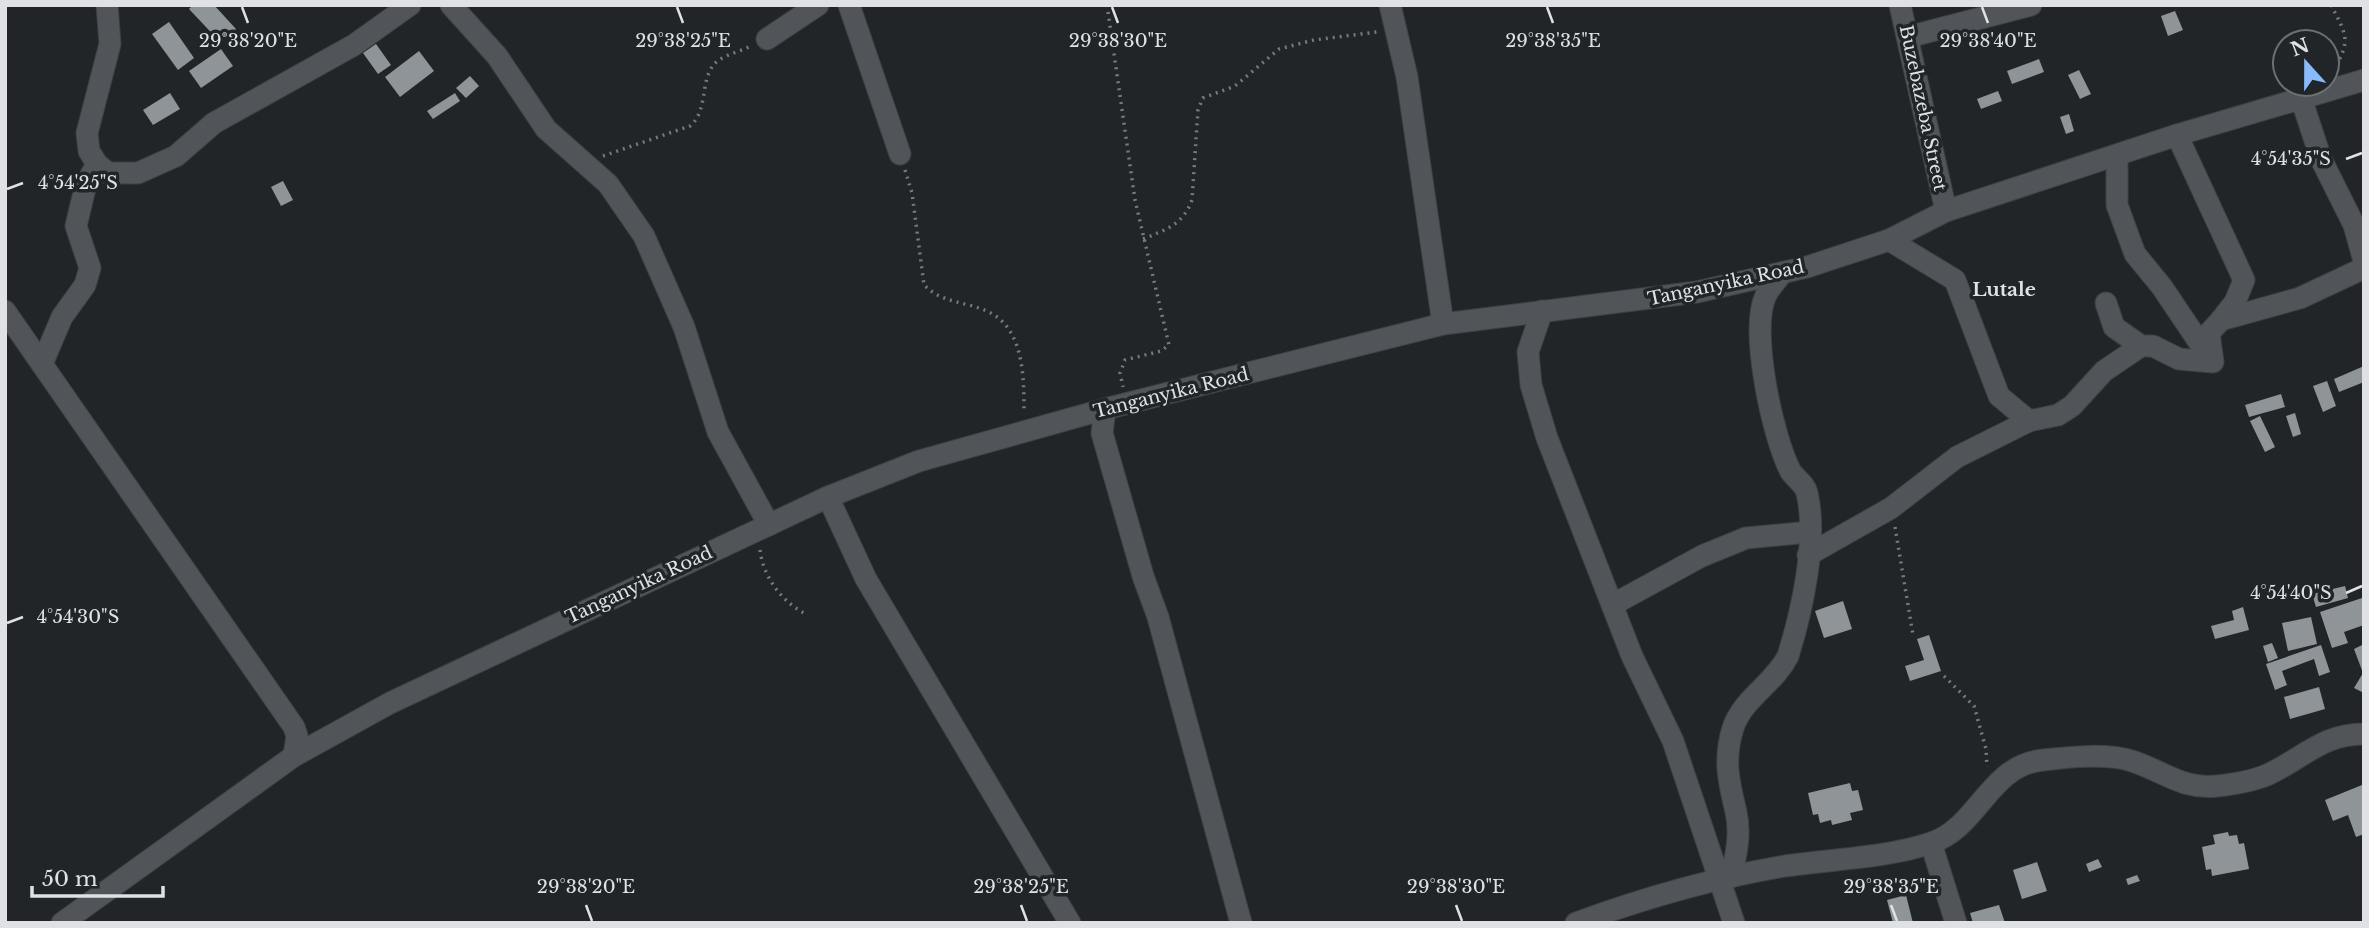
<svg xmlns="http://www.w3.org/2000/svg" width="2369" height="928" viewBox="0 0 2369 928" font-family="'Libre Baskerville',serif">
	<rect width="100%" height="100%" fill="#212528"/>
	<g fill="#8f9498">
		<polygon points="193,5 214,5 236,29 221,43 189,9"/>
		<polygon points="2175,11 2183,30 2168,36 2161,16"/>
		<polygon points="169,22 194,58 178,70 152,34"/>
		<polygon points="376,44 391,65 378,74 363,53"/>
		<polygon points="221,49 233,66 201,88 189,71"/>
		<polygon points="419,51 434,71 400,97 385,77"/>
		<polygon points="2039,59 2044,72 2012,84 2007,71"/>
		<polygon points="2079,70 2091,94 2080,99 2068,75"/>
		<polygon points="470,76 479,86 466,98 456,88"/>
		<polygon points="1998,91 2002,101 1981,109 1977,99"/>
		<polygon points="170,93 180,109 153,125 143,110"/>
		<polygon points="455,93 460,101 433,119 427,111"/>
		<polygon points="2069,114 2074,131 2066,134 2060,117"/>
		<polygon points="283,181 293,200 281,206 271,187"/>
		<polygon points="2364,366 2364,382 2339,392 2334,379"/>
		<polygon points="2327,381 2336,406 2323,412 2313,386"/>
		<polygon points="2281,394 2285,407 2249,417 2245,405"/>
		<polygon points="2295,413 2301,434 2293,437 2286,416"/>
		<polygon points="2260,416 2275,447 2265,452 2250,421"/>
		<polygon points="2345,586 2348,598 2316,607 2312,594"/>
		<polygon points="2362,598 2364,625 2344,632 2348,643 2332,648 2320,612"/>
		<polygon points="1843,601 1852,629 1824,638 1815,611"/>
		<polygon points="2243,607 2249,630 2215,639 2211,626 2234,620 2232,611"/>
		<polygon points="2311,617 2317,644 2288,651 2282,623"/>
		<polygon points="1929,635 1941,671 1910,681 1905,666 1924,660 1917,639"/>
		<polygon points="2272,643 2278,658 2268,662 2263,646"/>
		<polygon points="2364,644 2364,693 2354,688 2363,673 2354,649"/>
		<polygon points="2321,645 2330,672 2319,676 2314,659 2282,671 2287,685 2275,690 2266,664"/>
		<polygon points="2319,687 2325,709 2290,719 2284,697"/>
		<polygon points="1850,783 1852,791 1858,790 1863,810 1850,813 1852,820 1832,825 1831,820 1820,823 1818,814 1813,815 1808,793"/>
		<polygon points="2362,785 2364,834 2356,837 2348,815 2333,821 2325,800"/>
		<polygon points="2228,832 2229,836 2237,835 2239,844 2244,843 2249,869 2212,876 2211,869 2206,870 2202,847 2215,844 2213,835"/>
		<polygon points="2098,859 2102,867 2089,872 2086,864"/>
		<polygon points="2037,862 2047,891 2022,899 2013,870"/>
		<polygon points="2137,875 2140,881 2128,885 2126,879"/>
		<polygon points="1906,895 1913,923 1893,923 1887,900"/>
		<polygon points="1999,905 2005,923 1973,923 1970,913"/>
	</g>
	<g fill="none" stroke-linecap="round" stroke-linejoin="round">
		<g stroke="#3e4144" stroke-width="23">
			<g id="minor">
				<polyline points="107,5 110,44 87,133 89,151 97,164 108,173 138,173 176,156 214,123 354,45 410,5"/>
				<polyline points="451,5 497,56 546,129 608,184 644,236 684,327 718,432 769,525"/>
				<polyline points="849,5 900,154"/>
				<polyline points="1390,5 1407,77 1443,324"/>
				<polyline points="1900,5 1946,211"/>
				<polyline points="1908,37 2031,5"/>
				<polyline points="767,39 818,5"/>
				<polyline points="2301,98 2321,159 2354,225 2364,261"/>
				<polyline points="2177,135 2244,280 2235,302 2221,320"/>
				<polyline points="2117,155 2117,205 2135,254 2162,287 2209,357"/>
				<polyline points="1889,240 1955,280 1999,396 2029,421 2058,415 2072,406 2104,371 2141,346 2153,346 2179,359 2213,362 2209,333 2221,320 2300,298 2364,268"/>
				<polyline points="2106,303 2114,327 2141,346"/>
				<polyline points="5,311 294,727 297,736 294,756"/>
				<polyline points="1542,311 1528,352 1531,385 1547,438 1632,656 1673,741 1734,923"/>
				<polyline points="42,364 62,317 85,285 90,268 76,226 86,184 97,164"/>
				<polyline points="1105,409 1102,433 1143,576 1158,617 1241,923"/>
				<polyline points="828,497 866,579 1070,923"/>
				<polyline points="1808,555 1891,508 1957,457 2029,421"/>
				<polyline points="1612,605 1702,556 1746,538 1810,532"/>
				<polyline points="1931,843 1956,923"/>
				<path d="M1731,877C1736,856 1741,834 1736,812C1729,782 1723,760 1733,728C1743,698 1774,684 1788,656C1802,611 1818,539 1807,493C1805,484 1796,479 1791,472C1773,439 1749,329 1766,295C1770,287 1777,280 1782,273"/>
				<polyline points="62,923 294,756 390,703 828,497 919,461 1105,409 1443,324 1697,292 1807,267 1889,240 1946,211 2177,135 2364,80"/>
				<path d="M1576,923C1644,898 1714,878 1785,866C1833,859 1886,858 1931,843C1979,827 1989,765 2043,760C2069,757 2107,753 2132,761C2163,771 2183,790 2217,786C2235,784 2257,781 2273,772C2305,756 2324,734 2364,734"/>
			</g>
		</g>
		<g stroke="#777a7d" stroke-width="3.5" stroke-dasharray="2 5" stroke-linecap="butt">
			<polyline points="1107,5 1135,200 1169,345 1161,351 1125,360 1120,373 1123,387"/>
			<path d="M2331,5C2346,34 2352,41 2333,70"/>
			<path d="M603,156L690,126C710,110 698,74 719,60C728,54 741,51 751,46"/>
			<path d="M905,170L912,193L924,285C943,304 966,301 989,312C1024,329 1024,378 1024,411"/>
			<path d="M1143,239C1165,230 1183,225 1192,200L1198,110L1203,98L1235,86L1279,49L1314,40L1377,32"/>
			<polyline points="1895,527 1913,635"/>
			<path d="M760,550C763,576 781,601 804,613"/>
			<polyline points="1944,676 1974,706 1986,749 1987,767"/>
		</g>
		<use href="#minor" stroke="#515559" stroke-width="21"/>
	</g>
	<path fill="none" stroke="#dfe1e4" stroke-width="2.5" d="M242,7L248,23M677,7L683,23M1112,7L1118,23M1547,7L1553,23M1982,7L1988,23M2346,159L2362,153M7,189L23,183M2346,593L2362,586M7,623L23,617M586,905L592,921M1021,905L1027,921M1456,905L1462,921M1891,905L1897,921"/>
	<g text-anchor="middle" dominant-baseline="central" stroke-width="7" stroke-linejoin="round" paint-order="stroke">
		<g font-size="18" fill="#dfe1e4" stroke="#212528">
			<text transform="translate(1923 108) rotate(78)">Buzebazeba Street</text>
			<text transform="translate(1726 283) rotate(-12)">Tanganyika Road</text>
			<text transform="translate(1171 393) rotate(-14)">Tanganyika Road</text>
			<text transform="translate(639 585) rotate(-25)">Tanganyika Road</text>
		</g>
		<g font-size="19" font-weight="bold" fill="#dfe1e4" stroke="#212528">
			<text x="2004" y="289">Lutale</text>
		</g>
	</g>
	<g font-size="18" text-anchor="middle" fill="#dfe1e4" stroke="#212528" stroke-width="7" stroke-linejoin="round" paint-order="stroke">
		<text x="248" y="47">29°38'20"E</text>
		<text x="683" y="47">29°38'25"E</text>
		<text x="1118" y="47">29°38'30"E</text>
		<text x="1553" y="47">29°38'35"E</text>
		<text x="1988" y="47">29°38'40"E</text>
		<text x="2291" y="165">4°54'35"S</text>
		<text x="78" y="189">4°54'25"S</text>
		<text x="2291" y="599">4°54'40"S</text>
		<text x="78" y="623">4°54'30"S</text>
		<text x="586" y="893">29°38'20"E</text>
		<text x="1021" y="893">29°38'25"E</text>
		<text x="1456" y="893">29°38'30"E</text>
		<text x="1891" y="893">29°38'35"E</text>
	</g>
	<rect width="2369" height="928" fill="none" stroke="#dfe1e4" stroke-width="14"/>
	<g transform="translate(2306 63) rotate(339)"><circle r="33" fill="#212528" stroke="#6d7073" stroke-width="2"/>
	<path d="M0-5L12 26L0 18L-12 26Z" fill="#8bbafc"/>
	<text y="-10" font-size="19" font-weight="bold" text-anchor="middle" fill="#dfe1e4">N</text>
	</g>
	<path d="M32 886v10h131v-10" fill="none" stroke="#dfe1e4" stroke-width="3.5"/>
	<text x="42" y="886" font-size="21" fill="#dfe1e4" stroke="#212528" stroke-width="5" paint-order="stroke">50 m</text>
</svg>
